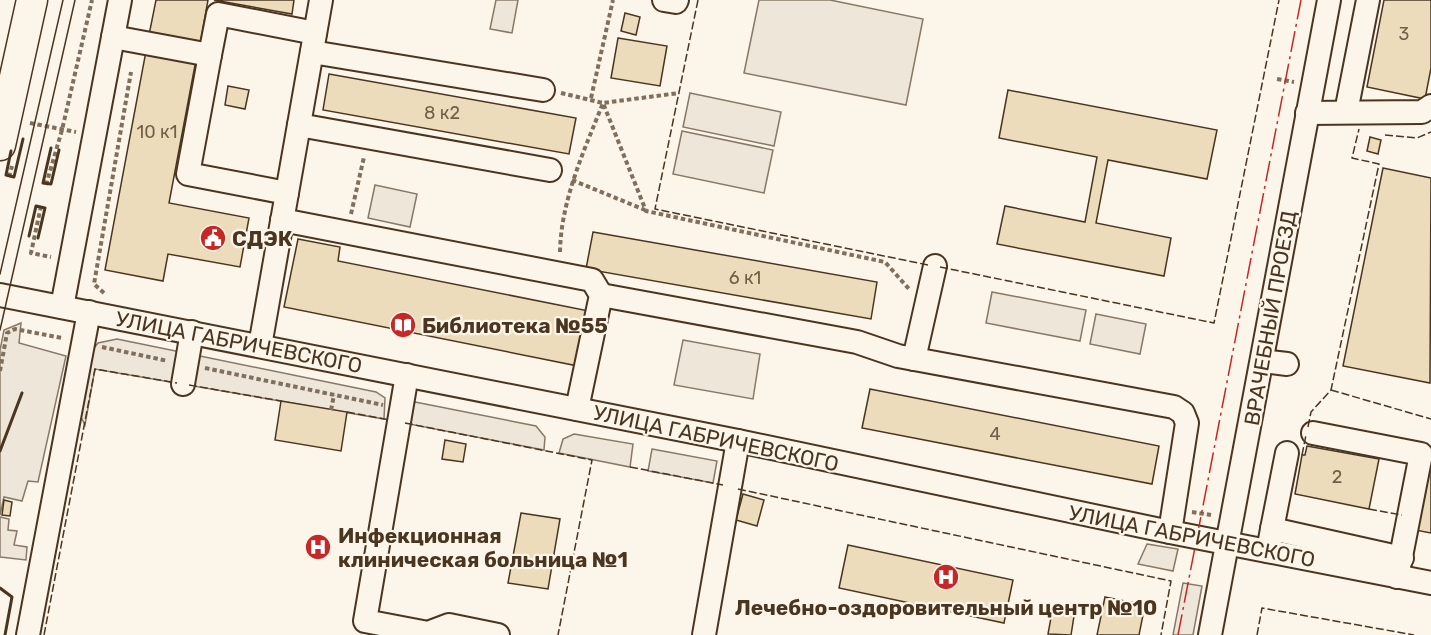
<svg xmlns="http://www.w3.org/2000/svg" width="1431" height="635" viewBox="0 0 1431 635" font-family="Rubik,sans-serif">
	<rect width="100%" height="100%" fill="#fbf6e9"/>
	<g fill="#ede6d9" stroke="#887966" stroke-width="1.5">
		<polygon points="496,0 518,0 512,33 490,29"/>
		<polygon points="759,0 830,0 923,19 906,105 744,73"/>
		<polygon points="690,93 781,112 774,146 683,127"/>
		<polygon points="682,131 773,150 764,193 673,174"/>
		<polygon points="375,185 417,194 410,227 368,218"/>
		<polygon points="992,292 1086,310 1080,341 986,323"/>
		<polygon points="1096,314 1146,324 1140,354 1090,344"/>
		<polygon points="21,323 19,343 66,356 38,482 28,481 22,501 4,497 0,515 0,350 4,330"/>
		<polygon points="117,339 376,392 385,398 384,419 95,369 85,425 78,411 87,357 98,343"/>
		<polygon points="683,340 760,354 753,399 674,385"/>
		<polygon points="415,402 536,426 545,437 544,450 404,423 408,405"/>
		<polygon points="574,434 633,444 630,467 559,453 563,439"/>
		<polygon points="652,449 717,461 713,483 648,471"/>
		<polygon points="0,517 9,519 8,530 17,531 14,545 27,547 26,560 0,557"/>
		<polygon points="1147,544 1178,549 1173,571 1138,564"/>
		<polygon points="1183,583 1202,586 1193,635 1173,635"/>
	</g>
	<g fill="#ecdcbc" stroke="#4a3520" stroke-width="1.5">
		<polygon points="156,0 208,0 200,45 149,35"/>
		<polygon points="214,0 294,0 292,14"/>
		<polygon points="1384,0 1431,0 1431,68 1425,99 1367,87"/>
		<polygon points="625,13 640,17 636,35 621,31"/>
		<polygon points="618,38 667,46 660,86 611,78"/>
		<polygon points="146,51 196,60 169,203 249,218 240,267 168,254 163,281 105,270"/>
		<polygon points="329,74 576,118 569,154 323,110"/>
		<polygon points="228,86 249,90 245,109 225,105"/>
		<polygon points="1008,90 1217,130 1207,179 1108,160 1096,223 1171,238 1164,276 997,244 1005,206 1085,222 1097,157 999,138"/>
		<polygon points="1370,137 1381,140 1378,154 1367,151"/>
		<polygon points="1383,168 1431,178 1430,383 1343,366"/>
		<polygon points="593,232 877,282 871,319 586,269"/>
		<polygon points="298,239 340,247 338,261 589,311 578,366 284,307"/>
		<polygon points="870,389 1159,446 1152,484 862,428"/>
		<polygon points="281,401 347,412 341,451 275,440"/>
		<polygon points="445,440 466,444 463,462 442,459"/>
		<polygon points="1307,446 1379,459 1369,509 1295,494 1302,455 1305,455"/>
		<polygon points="1431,448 1431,533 1415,530"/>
		<polygon points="743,494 764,500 757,526 736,520"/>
		<polygon points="4,500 12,502 10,516 2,515"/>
		<polygon points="521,513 560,519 548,589 508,583"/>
		<polygon points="848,545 1013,580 1004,623 839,588"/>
		<polygon points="1105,597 1145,605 1139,635 1097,635"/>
		<polygon points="1052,612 1074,616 1071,635 1048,634"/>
	</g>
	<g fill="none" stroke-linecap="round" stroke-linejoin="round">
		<g stroke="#4a3520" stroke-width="26">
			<g id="minor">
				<polyline points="664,0 676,2 677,0"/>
				<polyline points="113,37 210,55 218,14 315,33"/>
				<polyline points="312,52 543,90"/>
				<polyline points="210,55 188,174 287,193"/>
				<polyline points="1346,112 1368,0"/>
				<polyline points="1307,113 1422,112 1431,106"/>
				<polyline points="299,125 550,170"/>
				<polyline points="282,220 592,280 601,295 577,409"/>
				<polyline points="0,295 738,441 1170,532 1431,583"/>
				<polyline points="601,295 857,342 898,356 1174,407 1183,413 1187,423 1170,532"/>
				<polyline points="62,307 120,0"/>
				<polyline points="260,346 321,0"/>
				<polyline points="914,359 935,266"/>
				<polyline points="1262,361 1287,364"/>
				<polyline points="407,375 365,621 428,633 449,625 498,635"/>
				<polyline points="183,384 192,332"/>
				<polyline points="1313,433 1421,454 1397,577"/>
				<polyline points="1272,529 1287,453"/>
				<polyline points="1268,551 1272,529 1402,558"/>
				<polyline points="28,635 89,312"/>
				<polyline points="704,635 738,441"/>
				<polyline points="1210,635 1329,0"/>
			</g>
		</g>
		<g stroke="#4a3520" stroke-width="33">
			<polyline id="major" points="0,145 32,0"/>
		</g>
		<g stroke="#7f6f5c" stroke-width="4" stroke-dasharray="4.5 3" stroke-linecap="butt">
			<polyline points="1277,79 1294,82"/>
			<polyline points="561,93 603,103 646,211 885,262 909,289"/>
			<polyline points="591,98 613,0"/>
			<polyline points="30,123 76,132"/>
			<polyline points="9,177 12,166"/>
			<polyline points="572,180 645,210"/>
			<polyline points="46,185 62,130 92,0"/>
			<polyline points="41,206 31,253 51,257"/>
			<polyline points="351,214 364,157"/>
			<path d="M560,252C561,200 584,151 603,103L679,93"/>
			<polyline points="104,293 94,284 131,72"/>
			<polyline points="102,347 168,361"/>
			<polyline points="205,368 383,405"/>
			<polyline points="0,371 7,333 15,329 62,338"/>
			<polyline points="331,410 334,395"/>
			<polyline points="1192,512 1211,515"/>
		</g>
		<use href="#minor" stroke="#fbf6e9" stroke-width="22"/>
		<use href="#major" stroke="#fbf6e9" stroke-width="30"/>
		<g stroke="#4a3520" stroke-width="1.5">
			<polyline points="0,274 63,0"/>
			<polyline points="0,330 75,0"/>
		</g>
		<g stroke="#4a3520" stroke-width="1.5" stroke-dasharray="8 3" stroke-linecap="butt">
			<polyline points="698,0 655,209 928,265"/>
			<polyline points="1385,135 1417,138 1431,132"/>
			<polyline points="940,267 1214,323 1279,0"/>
			<polyline points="189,385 281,401"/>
			<polyline points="1331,390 1431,419"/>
			<polyline points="347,412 390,420"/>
			<polyline points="405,423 592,460 558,635"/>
			<polyline points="1308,427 1311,412 1331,390 1379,164 1352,158 1359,129"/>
			<polyline points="1302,455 1306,435"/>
			<polyline points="630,467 723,485"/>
			<polyline points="738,489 1171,581 1161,635"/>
			<polyline points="1369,509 1402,515"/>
			<polyline points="44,635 95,369 177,383"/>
			<polyline points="1257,635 1262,608 1414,635"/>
		</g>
		<g stroke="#4a3520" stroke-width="3">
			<polyline points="51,148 43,183 51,184 59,150"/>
			<polyline points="11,151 6,175 14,177 23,139"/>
			<polyline points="29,236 36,206 45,208 38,238"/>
			<polyline points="0,451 22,393"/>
			<polyline points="0,588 12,597 5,635"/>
		</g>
		<polyline stroke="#c62828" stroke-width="1.5" stroke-dasharray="21 4.5 3 4.5" stroke-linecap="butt" points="1178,635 1301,0"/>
	</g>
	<defs>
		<g id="civic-disc" transform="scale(1.35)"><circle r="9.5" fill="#c62828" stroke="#fbf6e9"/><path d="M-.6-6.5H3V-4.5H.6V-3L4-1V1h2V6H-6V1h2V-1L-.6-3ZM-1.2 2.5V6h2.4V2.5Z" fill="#fff"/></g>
		<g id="library-disc" transform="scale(1.35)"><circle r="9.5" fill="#c62828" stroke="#fbf6e9"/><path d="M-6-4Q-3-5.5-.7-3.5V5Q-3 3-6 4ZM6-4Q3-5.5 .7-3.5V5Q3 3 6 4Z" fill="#fff"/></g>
		<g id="hospital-disc" transform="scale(1.35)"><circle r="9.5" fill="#c62828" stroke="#fbf6e9"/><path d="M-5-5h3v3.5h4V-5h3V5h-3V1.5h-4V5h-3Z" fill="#fff"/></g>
	</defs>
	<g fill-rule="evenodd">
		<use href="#civic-disc" x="213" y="238"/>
		<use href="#library-disc" x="403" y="325"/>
		<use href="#hospital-disc" x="318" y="547"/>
		<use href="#hospital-disc" x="946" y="577"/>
	</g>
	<g text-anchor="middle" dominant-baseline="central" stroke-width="4.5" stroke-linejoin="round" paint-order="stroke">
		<g font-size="18" fill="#725f47">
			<text x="1404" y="34">3</text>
			<text x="442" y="113">8 к2</text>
			<text x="157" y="132">10 к1</text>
			<text x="745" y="278">6 к1</text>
			<text x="995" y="434">4</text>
			<text x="1337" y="477">2</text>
		</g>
		<g font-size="21" font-weight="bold" fill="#4a3520" stroke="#fbf6e9" text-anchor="start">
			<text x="232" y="238">СДЭК</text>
			<text x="422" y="325">Библиотека №55</text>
			<text x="338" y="535">Инфекционная<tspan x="338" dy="24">клиническая больница №1</tspan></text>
			<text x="946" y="607" text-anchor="middle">Лечебно-оздоровительный центр №10</text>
		</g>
		<g font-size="21" fill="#4a3520" stroke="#fbf6e9">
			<text transform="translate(1270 318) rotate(-80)">ВРАЧЕБНЫЙ ПРОЕЗД</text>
			<text transform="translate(239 342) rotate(11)">УЛИЦА ГАБРИЧЕВСКОГО</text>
			<text transform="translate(716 438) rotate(12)">УЛИЦА ГАБРИЧЕВСКОГО</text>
			<text transform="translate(1192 536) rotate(11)">УЛИЦА ГАБРИЧЕВСКОГО</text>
		</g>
	</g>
</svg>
